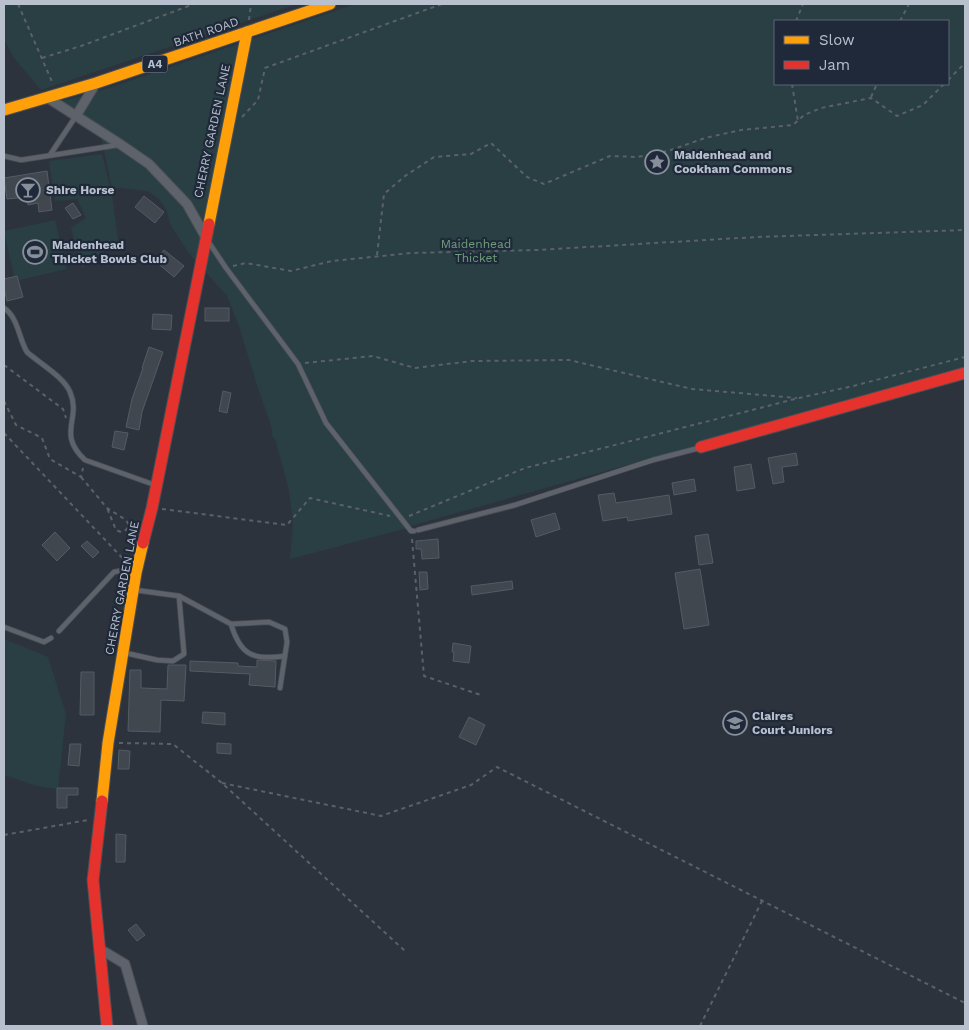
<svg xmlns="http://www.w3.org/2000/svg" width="969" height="1030" viewBox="0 0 969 1030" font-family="'Work Sans',sans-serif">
	<rect width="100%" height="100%" fill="#2d333d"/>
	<g fill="#293f44" fill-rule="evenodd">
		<polygon points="4,4 297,4 41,90 14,58 4,40"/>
		<path d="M355,4H965V370L414,525L404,529L290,559L293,522L289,490L276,442L271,434H272V429L255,379L239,326L227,296L188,252L171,226L166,209L158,198L147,191L120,188L112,189L101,135L54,106L63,101L103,90ZM775,21H948V84H775Z"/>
		<polygon points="102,154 112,195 118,240 82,268 71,228 86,218 77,199 55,201 49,161"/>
		<polygon points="55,220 67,269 15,281 4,231"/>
		<polygon points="4,639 48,657 66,714 58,789 37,786 4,775"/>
	</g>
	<g fill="#41474f" stroke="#555b65">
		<polygon points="47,171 52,210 39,212 38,203 28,205 27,197 7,199 4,178"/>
		<polygon points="144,196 164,212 155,223 135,207"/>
		<polygon points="73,203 81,215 73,219 65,208"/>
		<polygon points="164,250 184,266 174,277 155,261"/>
		<polygon points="17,276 23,297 7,301 4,287 4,279"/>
		<rect x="205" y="308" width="24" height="13"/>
		<polygon points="153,314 172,315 171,330 152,329"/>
		<polygon points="149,347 163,352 142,412 139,430 126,427 132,399 143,368 142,368"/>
		<polygon points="223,391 231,393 227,413 219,411"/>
		<polygon points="115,431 128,433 124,450 112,447"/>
		<polygon points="796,453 798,465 782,467 784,482 773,484 768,458"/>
		<polygon points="751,464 755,488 737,491 734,467"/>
		<polygon points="694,479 696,491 674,495 672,483"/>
		<polygon points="614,493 616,503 669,495 672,514 628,521 627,517 603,521 598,495"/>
		<polygon points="555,513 560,529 536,537 531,520"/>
		<polygon points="55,532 70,548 57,561 42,545"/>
		<polygon points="708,534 713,563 699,565 695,536"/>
		<polygon points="438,539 439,558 422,559 421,549 416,549 416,541"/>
		<polygon points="87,541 99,552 93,558 81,546"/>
		<polygon points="700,569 709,625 684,629 675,573"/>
		<polygon points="419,572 427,572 428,589 420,590"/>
		<polygon points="512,581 513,589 472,595 471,586"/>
		<polygon points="453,643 471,646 469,663 453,661 454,652 452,652"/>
		<polygon points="257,660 276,661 275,687 249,685 250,674 190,671 190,661 238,663 238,666 257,667"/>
		<polygon points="168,665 186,665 184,701 161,700 160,732 128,731 130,670 141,670 141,688 167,689"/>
		<polygon points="81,672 94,672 94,715 80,715"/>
		<polygon points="203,712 225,713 225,725 202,723"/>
		<polygon points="469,717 485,725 476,745 459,737"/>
		<polygon points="217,743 231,744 231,754 217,753"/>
		<polygon points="70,744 81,744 79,766 68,765"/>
		<polygon points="119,750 130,751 129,769 118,769"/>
		<polygon points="57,788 78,788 78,795 67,795 67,808 57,808"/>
		<polygon points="116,834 126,835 125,862 116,862"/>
		<polygon points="136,924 145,935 137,941 128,930"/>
	</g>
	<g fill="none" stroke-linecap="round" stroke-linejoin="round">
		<g stroke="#4a4e55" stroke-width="6">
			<g id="lane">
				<polyline points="50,155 76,116"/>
				<polyline points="4,156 21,160 118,145"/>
				<polyline points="208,241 226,268 298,364 326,423 411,531 414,531"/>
				<path d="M4,308C18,317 19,339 27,352C39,363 64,377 70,392C82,419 56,433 85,460L155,485"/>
				<polyline points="418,530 515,505 653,460 699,448"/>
				<path d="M135,590L179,596L231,624C240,654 252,661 285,656"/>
				<polyline points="231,624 269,622 285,629 287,642 280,688"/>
				<polyline points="4,627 44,642 51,638"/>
				<polyline points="59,631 114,572 125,570 135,572"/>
				<polyline points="130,654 157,660 173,661 184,654 179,596"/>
			</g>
		</g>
		<g stroke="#4a4e55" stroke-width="11">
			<g id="street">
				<polyline points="48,98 120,144 149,164 187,204 205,236"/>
				<polyline points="76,116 96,83"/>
				<polyline points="100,949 125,964 143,1026"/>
			</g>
		</g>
		<g stroke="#4a4e55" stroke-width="13">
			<g id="slow">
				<polyline points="4,110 96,83 330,4"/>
				<polyline points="209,224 247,32"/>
				<polyline points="102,801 108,743 136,573 143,543"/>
			</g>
		</g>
		<g stroke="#4a4e55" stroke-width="13">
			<g id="jam">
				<polyline points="701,447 965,373"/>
				<polyline points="143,543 152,508 209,224"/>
				<polyline points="102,801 93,880 107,1026"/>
			</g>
		</g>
		<g stroke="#5b6167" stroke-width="2" stroke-dasharray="4 4" stroke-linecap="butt">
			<polyline points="18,4 53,84"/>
			<polyline points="249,20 251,4"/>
			<polyline points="796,21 803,4"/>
			<polyline points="900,21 909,4"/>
			<polyline points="42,58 81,46 194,4"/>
			<polyline points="948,80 965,63"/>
			<polyline points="792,84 798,121"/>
			<polyline points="871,97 877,84"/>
			<polyline points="242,117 258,100 265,68 442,4"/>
			<polyline points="377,255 384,194 405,176 434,157 471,154 491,143 527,177 544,184 610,156 637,157 668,151 705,138 741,130 793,125 804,115 821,108 871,98 897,116 923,105 944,84"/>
			<polyline points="233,266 246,263 291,271 332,261 411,253 537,250 757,237 965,230"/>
			<polyline points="305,363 373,356 415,368 472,361 569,360 692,389 797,398"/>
			<polyline points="4,365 63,409 66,418"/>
			<polyline points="4,401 16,425 42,438 50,459 81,477 83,468"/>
			<polyline points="4,433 128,564"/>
			<polyline points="81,477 107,508 126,520 129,525 126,530 121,532 116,530 107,508"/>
			<polyline points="162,509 287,525 310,498 390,516"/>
			<polyline points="409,516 525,468 799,398 853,386 965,357"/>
			<polyline points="412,539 424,676 481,695"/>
			<polyline points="119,743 173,744 222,783 405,951"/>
			<polyline points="222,783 381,816 471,785 497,767 965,1003"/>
			<polyline points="4,835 88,820"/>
			<polyline points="700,1026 762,901"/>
		</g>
		<use href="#lane" stroke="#5e626a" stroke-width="4.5"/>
		<use href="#street" stroke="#5e626a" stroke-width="9"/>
		<use href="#slow" stroke="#ff9f0a" stroke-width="11"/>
		<use href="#jam" stroke="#e5322d" stroke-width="11"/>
	</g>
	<defs>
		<g id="sight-ring" transform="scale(1.25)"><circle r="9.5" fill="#1f2939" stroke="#878f9b" stroke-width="1.5"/><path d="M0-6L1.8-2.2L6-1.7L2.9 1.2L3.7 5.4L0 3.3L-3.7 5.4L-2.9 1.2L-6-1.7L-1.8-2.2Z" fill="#878f9b"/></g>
		<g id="bar-ring" transform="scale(1.25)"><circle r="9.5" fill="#1f2939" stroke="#878f9b" stroke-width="1.5"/><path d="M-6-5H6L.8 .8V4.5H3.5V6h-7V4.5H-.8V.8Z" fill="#878f9b"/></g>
		<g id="stadium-ring" transform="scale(1.25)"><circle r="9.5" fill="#1f2939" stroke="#878f9b" stroke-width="1.5"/><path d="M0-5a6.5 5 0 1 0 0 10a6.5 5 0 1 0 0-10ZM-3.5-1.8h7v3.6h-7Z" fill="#878f9b"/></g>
		<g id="school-ring" transform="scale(1.25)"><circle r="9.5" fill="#1f2939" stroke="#878f9b" stroke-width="1.5"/><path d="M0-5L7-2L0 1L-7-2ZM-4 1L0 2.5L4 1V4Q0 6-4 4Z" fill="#878f9b"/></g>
	</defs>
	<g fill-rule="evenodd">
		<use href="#sight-ring" x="657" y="162"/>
		<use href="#bar-ring" x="28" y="190"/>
		<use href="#stadium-ring" x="35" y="252"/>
		<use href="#school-ring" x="735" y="723"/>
	</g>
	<g text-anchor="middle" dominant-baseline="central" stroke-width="4.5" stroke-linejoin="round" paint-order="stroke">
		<rect fill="#1f2939" stroke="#8a93a1" stroke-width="1" x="142.5" y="55.5" width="25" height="17" rx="4"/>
		<g font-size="11" font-weight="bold" fill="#b8c0cd">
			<text x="155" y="64">A4</text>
		</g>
		<g font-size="12" fill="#b8c0cd" stroke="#1f2939">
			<text transform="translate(206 32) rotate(-19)">BATH ROAD</text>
			<text transform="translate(212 131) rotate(-78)">CHERRY GARDEN LANE</text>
			<text transform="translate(122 588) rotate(-79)">CHERRY GARDEN LANE</text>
		</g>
		<g font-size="12" font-weight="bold" fill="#b8c0cd" stroke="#1f2939" text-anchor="start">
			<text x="674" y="155">Maidenhead and<tspan x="674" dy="14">Cookham Commons</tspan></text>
			<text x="46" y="190">Shire Horse</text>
			<text x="52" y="245">Maidenhead<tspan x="52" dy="14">Thicket Bowls Club</tspan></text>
			<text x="752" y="716">Claires<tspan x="752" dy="14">Court Juniors</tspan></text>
		</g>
		<g font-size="12" fill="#6e9f7b" stroke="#1f2939">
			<text x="476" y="244">Maidenhead<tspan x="476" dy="14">Thicket</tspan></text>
		</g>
	</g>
	<rect width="969" height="1030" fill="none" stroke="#b8c0cd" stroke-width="10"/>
	<rect x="774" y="20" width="175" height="65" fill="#1f2939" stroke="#5c6574"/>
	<rect x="784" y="36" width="25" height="8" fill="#ff9f0a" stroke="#5c6574"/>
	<text x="819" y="45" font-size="15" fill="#b8c0cd">Slow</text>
	<rect x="784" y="61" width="25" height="8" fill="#e5322d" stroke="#5c6574"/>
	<text x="819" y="70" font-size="15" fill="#b8c0cd">Jam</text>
</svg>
